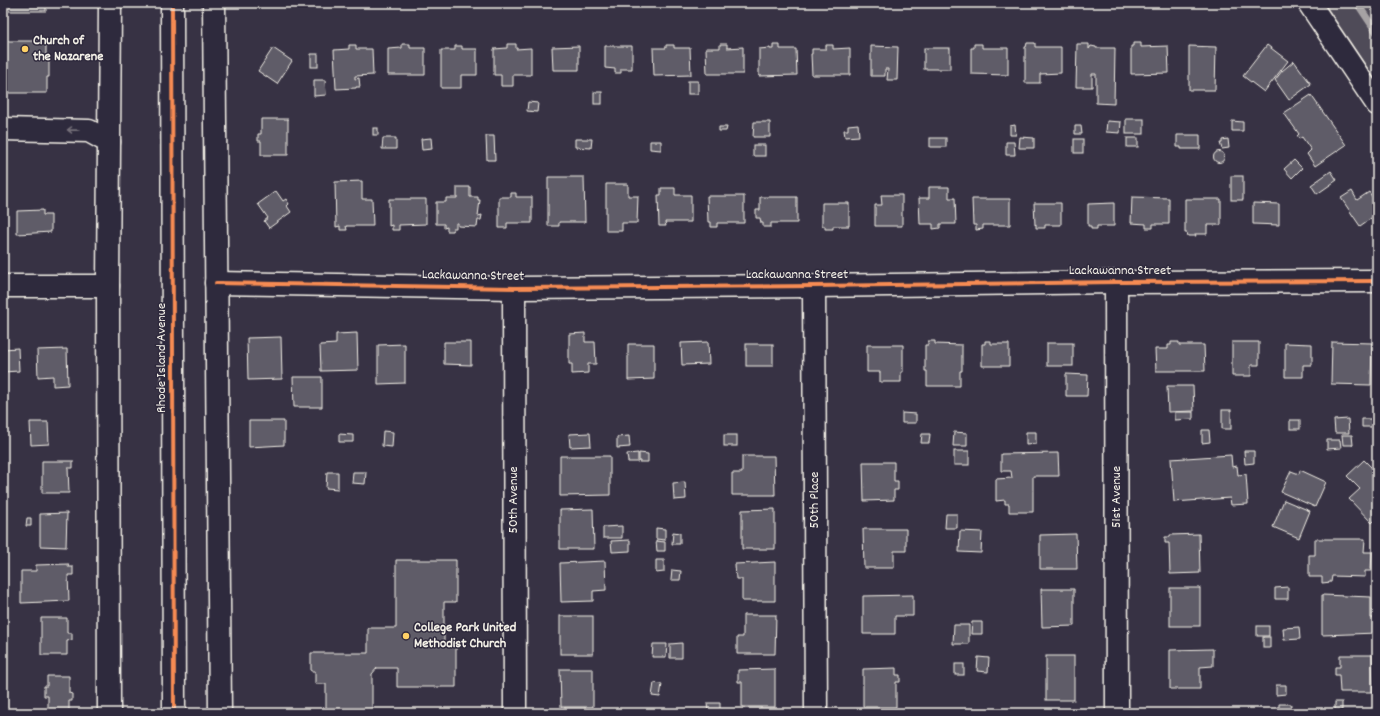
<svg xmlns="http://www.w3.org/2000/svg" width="1380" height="716" viewBox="0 0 1380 716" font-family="Dekko,sans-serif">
	<rect width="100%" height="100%" fill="#373244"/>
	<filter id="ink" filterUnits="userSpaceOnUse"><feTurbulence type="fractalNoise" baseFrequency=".025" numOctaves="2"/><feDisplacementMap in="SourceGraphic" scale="8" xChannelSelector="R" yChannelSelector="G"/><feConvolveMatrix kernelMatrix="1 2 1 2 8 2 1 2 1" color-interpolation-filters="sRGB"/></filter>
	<g filter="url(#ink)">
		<polygon fill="#504b59" stroke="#a29ea0" points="1324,3 1377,3 1377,82"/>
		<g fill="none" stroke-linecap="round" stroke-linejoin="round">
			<polyline stroke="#a6a2a4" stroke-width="7" points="1357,3 1377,33"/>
		</g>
		<g fill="#5f5c67" stroke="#f4f1e8">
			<polygon points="3,3 53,3 53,5 46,5 46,11 3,11 3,41 46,41 46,57 49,57 49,77 47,77 47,93 3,93"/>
			<polygon points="1027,43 1035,43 1035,47 1061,47 1061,73 1040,74 1040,83 1025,83 1025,47 1026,47"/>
			<polygon points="1133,43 1141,43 1141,47 1168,46 1169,73 1131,74 1131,46 1133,46"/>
			<polygon points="402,44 410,44 410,48 425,48 425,75 388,75 388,49 402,48"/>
			<polygon points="507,44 516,44 516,49 531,48 531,75 513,75 513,86 501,86 501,75 494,75 494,49 507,48"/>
			<polygon points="720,44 727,44 727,48 743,47 743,74 707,74 706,48 720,48"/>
			<polygon points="974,44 982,44 982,48 1008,48 1008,75 971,74 971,48 974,48"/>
			<polygon points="1077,44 1089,44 1089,49 1091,46 1096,47 1096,48 1115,48 1114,104 1096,103 1096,74 1092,74 1092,87 1076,87"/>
			<polygon points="349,45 356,45 356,49 372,49 373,75 355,76 355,79 359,78 360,87 356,87 356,88 336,89 334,50 349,49"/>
			<polygon points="666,45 674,45 674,48 690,48 691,75 654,76 653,48 666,48"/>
			<polygon points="773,45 780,45 780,49 796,49 797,75 759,76 759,49 770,48 770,49 773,49"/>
			<polygon points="826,45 833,45 833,49 850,48 850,75 812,75 811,54 812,54 812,49 826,49"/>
			<polygon points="1267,45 1288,61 1264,92 1243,76"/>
			<polygon points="455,46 462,46 462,49 477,49 477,75 461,75 461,88 441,88 441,50 455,50"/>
			<polygon points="579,46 579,70 553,70 552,47"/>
			<polygon points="605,46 632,46 632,69 621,69 621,73 615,73 615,69 605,68"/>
			<polygon points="871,46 898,47 897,80 887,80 888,69 885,69 885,76 871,76"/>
			<polygon points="1189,46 1216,47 1215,90 1189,90"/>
			<polygon points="273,48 292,61 277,84 258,71"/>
			<rect x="924" y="48" width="26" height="21"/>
			<rect x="311" y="54" width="7" height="13"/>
			<polygon points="1294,61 1311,84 1289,100 1275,80 1282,71"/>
			<polygon points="314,80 325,80 326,95 314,96"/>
			<rect x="688" y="81" width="10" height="13"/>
			<rect x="594" y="92" width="8" height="12"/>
			<polygon points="1311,95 1346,145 1315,166 1307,154 1311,150 1302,137 1299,139 1297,136 1299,134 1284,113"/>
			<polygon points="528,102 538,103 537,112 527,111"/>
			<polygon points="261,119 288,119 288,155 261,155 261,141 258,141 258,134 261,134"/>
			<rect x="1126" y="119" width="18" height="15"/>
			<polygon points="1107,121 1121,122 1120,133 1106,132"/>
			<polygon points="1232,121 1243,122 1243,131 1232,131"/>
			<polygon points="754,122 770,122 770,137 753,137"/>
			<polygon points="858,124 859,136 845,137 844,130 848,130 848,125"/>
			<polygon points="1015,125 1016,135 1010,135 1010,126"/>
			<polygon points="1075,126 1081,126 1082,134 1075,134"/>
			<polygon points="719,127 727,127 726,131 719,131"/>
			<rect x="373" y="128" width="5" height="7"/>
			<polygon points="1177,135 1200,135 1200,149 1181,149 1181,147 1177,147"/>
			<polygon points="486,136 494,136 495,160 487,160"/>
			<polygon points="1020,137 1034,138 1034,148 1019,148"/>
			<polygon points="383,138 396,138 396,149 382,149"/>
			<polygon points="431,138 432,149 422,150 421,139"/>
			<rect x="930" y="138" width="16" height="9"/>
			<rect x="1127" y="138" width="11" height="9"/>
			<polygon points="575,139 592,139 591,148 575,147"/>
			<rect x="1074" y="139" width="9" height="14"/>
			<polygon points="1228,139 1229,148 1222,149 1220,143 1222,143 1222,140"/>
			<polygon points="650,141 661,141 661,150 650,149"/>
			<polygon points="1006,142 1014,142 1015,155 1006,155"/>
			<rect x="753" y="145" width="12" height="11"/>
			<circle cx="1219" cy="157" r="5.5"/>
			<polygon points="1294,160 1302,168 1292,178 1284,169"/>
			<polygon points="1331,171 1337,180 1317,194 1311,185"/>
			<rect x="1231" y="176" width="12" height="24"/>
			<polygon points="548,177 584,177 585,222 559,222 559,226 548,226"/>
			<polygon points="362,181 362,199 372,199 373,226 346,226 347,230 340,230 340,226 336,227 335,182"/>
			<polygon points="606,184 628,184 628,196 638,196 637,223 622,223 622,231 606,231"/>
			<polygon points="457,187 470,187 470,197 478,197 478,200 480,200 478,216 482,215 481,220 478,220 477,227 458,226 458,223 456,223 456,228 453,228 453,231 447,231 447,227 444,228 444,224 436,224 436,202 446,202 446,198 457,198"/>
			<polygon points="929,187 949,187 949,198 955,198 956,224 940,224 940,228 933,229 933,224 920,224 919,198 929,198"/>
			<polygon points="661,188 675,188 675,195 691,195 691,222 665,222 666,226 659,226 658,195 661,195"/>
			<polygon points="276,191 283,201 286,199 289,204 287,206 291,212 269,228 264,221 268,218 258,204"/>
			<polygon points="1352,191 1357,200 1369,192 1377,204 1377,219 1376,219 1374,216 1360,226 1341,198"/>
			<polygon points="511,193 516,193 516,197 532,197 532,223 507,223 507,228 499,228 499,197 511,197"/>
			<polygon points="881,195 902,195 902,226 875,226 875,205 882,205"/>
			<polygon points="707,196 744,196 744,223 717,223 717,227 711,227 711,222 708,222"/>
			<polygon points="760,197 797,197 797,223 771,223 771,227 763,227 763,223 761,223 760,218 756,218 756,210 760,210"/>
			<polygon points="1132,197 1169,198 1169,224 1153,224 1153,228 1146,228 1146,224 1131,223"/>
			<polygon points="389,199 426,199 426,224 399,225 399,230 392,230 392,225 389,226"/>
			<polygon points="972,199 1010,199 1010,225 983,225 983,229 976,230 976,225 973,225"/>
			<polygon points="1185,199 1221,199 1221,225 1207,225 1207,234 1195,234 1196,236 1188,236 1187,233 1185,233"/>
			<polygon points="822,203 849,203 849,226 833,226 833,229 825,229 825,226 822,226"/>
			<polygon points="1034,203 1061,203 1061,225 1045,225 1045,228 1036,228 1036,224 1035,225"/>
			<polygon points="1114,203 1114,226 1097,226 1097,229 1091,229 1091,226 1088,226 1088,204"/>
			<polygon points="1253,203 1279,204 1279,225 1253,224"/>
			<polygon points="43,210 43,215 51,215 51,232 17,234 17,211"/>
			<polygon points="357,333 358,370 321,371 320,345 336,344 336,334"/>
			<polygon points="585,333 585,342 595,342 596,364 588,364 588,373 572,374 572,364 569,364 569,334"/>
			<polygon points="281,337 282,379 248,380 247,338"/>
			<polygon points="928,341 935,341 935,344 962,345 962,371 960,371 960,386 927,386 927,371 925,371 925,345 928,345"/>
			<polygon points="985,341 991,341 991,344 1009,344 1009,366 982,366 982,344 985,344"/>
			<polygon points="444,342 471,342 471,365 444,364"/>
			<polygon points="708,342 709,364 682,365 681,343"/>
			<polygon points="1171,342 1179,342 1179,345 1204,345 1205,371 1156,371 1155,349 1168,349 1168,345 1171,345"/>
			<polygon points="1232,342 1259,342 1259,365 1251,365 1251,376 1232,376"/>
			<polygon points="1332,342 1372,343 1371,385 1331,384"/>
			<rect x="1047" y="343" width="26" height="23"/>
			<polygon points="1285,343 1312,344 1312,365 1303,365 1303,377 1285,377"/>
			<polygon points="405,344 405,383 378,384 378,345"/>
			<polygon points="628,344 654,344 654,379 628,380"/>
			<rect x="746" y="344" width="27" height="22"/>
			<polygon points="867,345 903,345 903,372 901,372 901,382 880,382 880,372 867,372"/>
			<polygon points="18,348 19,371 3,372 3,349"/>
			<polygon points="67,349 68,385 53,386 53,376 38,377 37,350"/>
			<polygon points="1066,374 1088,375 1087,396 1066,396"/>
			<polygon points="293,377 322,377 322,407 294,407"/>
			<polygon points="1167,386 1193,386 1194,411 1168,412"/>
			<rect x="1222" y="410" width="9" height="19"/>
			<polygon points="1175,412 1193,412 1193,419 1175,420"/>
			<polygon points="902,413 916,414 916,423 902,423"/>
			<polygon points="1348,419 1349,433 1335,433 1334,420"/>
			<polygon points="1362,419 1372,419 1373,427 1362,427"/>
			<rect x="1290" y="420" width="10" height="9"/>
			<polygon points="249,421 284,421 284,445 249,447"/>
			<polygon points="30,422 48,422 49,444 31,445"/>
			<polygon points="1202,430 1209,430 1210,442 1202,443"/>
			<polygon points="383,431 393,432 392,447 382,446"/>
			<polygon points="954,432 967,433 967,446 953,446"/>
			<polygon points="1026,432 1036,432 1036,444 1026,445"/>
			<polygon points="590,433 591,446 570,447 569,434"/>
			<polygon points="339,434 353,435 353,442 339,442"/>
			<polygon points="922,434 930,434 929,443 921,443"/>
			<rect x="724" y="435" width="13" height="11"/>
			<polygon points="1342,435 1352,435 1353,445 1343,445"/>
			<polygon points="629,436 630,447 617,448 617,437"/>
			<polygon points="1327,440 1340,440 1341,448 1327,449"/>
			<rect x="954" y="451" width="15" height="14"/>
			<polygon points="1244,451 1254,451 1254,463 1245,464"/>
			<polygon points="638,453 638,462 628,462 627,454"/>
			<polygon points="639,453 648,454 648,462 639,462"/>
			<polygon points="1058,453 1059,476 1033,476 1033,512 1009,512 1009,504 1005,504 1005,500 996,501 996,479 1012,478 1011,471 1001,471 1001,454"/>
			<polygon points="1231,455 1232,467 1237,466 1238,475 1246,474 1248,504 1231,505 1230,498 1174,502 1171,459"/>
			<polygon points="560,456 610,456 610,495 560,496"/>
			<polygon points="742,456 774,456 775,495 732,495 732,473 742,473"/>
			<polygon points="1364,460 1377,473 1377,518 1372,523 1349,499 1360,489 1347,476"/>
			<polygon points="42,461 73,461 73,468 68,468 69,493 42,493"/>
			<polygon points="863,462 894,462 894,481 898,481 898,490 894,490 894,500 864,501"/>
			<polygon points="1300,470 1326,482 1315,507 1281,492 1291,471 1299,474"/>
			<polygon points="327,472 338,472 338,489 326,488"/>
			<polygon points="353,472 366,472 365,484 352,483"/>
			<polygon points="685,482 686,499 674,500 673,483"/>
			<polygon points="1284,500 1310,511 1299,538 1273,527"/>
			<polygon points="593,509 594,549 560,549 560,510"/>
			<polygon points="775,509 775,549 742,549 742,510"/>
			<polygon points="67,513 66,547 40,546 40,514"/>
			<polygon points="946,514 957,514 957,528 945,528"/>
			<polygon points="27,518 31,518 31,526 26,526"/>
			<polygon points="622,526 622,538 603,538 603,527"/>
			<polygon points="656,528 665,529 665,540 656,539"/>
			<polygon points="863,529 906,529 906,551 894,551 894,568 864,568"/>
			<polygon points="960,531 982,532 981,553 959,552"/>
			<polygon points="673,532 680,533 680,544 672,544"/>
			<polygon points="1076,534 1077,569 1040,569 1040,535"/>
			<polygon points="1199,534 1200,573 1170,574 1169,543 1165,543 1165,537 1170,537 1170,535"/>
			<polygon points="1315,539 1365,539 1364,552 1372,552 1371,571 1365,571 1365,577 1332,576 1331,582 1322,583 1322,577 1309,577 1309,555 1315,555"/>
			<polygon points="630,540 630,551 612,552 611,541"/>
			<polygon points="656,541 665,542 665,551 657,551"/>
			<polygon points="396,560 456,560 456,602 444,602 444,645 456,645 456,687 397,687 397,668 377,668 372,674 372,713 326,713 326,684 315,684 315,671 311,671 311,653 368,653 368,628 396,628"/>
			<polygon points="656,560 664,560 664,572 656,573"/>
			<polygon points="605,561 606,590 593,591 593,601 561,602 560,563"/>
			<polygon points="775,562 775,601 742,601 742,579 736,579 735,564"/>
			<polygon points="69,564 68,567 73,567 73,575 68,575 69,601 21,603 21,571 36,571 36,565"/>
			<polygon points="672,570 681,571 680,580 671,580"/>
			<polygon points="1288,587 1288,599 1275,599 1275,588"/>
			<rect x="1170" y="588" width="30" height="38"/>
			<polygon points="1041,589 1074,589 1074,626 1042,627"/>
			<polygon points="913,595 913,616 895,616 895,634 863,634 863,596"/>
			<polygon points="1322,595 1371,597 1371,618 1377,618 1377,633 1322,635"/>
			<polygon points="743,615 776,615 775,654 737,654 737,637 743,637"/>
			<rect x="560" y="616" width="33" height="38"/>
			<polygon points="41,618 67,618 67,633 72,633 72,640 67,641 67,655 41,655"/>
			<polygon points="972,622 982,622 982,634 971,634"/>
			<polygon points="954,625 969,625 969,644 953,644"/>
			<rect x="1257" y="626" width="12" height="10"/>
			<polygon points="1299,627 1300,639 1284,640 1283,628"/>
			<rect x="1263" y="637" width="7" height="11"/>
			<polygon points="682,643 682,658 670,658 670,644"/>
			<polygon points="653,644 667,644 666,657 652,657"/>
			<polygon points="1213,649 1213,666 1200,667 1200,689 1170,689 1170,650"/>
			<polygon points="1340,655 1372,655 1373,692 1340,692 1339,675 1335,675 1335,667 1340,667"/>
			<rect x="1046" y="656" width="28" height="44"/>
			<polygon points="978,657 989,658 988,672 977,671"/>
			<rect x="955" y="664" width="9" height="11"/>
			<polygon points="896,668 896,675 900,675 900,682 896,682 896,707 863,707 863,669"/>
			<polygon points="560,669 593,669 593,707 561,707"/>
			<polygon points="775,669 775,707 742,707 742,682 738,682 738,670"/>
			<polygon points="47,676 69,676 69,693 72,694 72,701 69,701 69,713 48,713 48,696 44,696 44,686 47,686"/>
			<polygon points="654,683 662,684 660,697 652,696"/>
			<polygon points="1276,685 1286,685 1286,694 1276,695"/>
			<rect x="1335" y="702" width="7" height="8"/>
			<polygon points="707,703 720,703 720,713 708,713"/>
			<polygon points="1279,704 1291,704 1290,713 1277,713 1277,707 1279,707"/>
			<polygon points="1200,710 1200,713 1170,713 1170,711"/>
			<rect x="1327" y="711" width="45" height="2"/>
		</g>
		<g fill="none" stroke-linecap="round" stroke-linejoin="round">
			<g stroke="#f4f1e8" stroke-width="25">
				<g id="minor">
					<polyline points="172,3 174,713"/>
					<polyline points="214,3 220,713"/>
					<polyline points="1309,3 1377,104"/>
					<polyline points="3,129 89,131 109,142"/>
					<polyline points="1116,282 1117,713"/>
					<polyline points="216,283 514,288 814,286 1116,282 1377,281"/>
					<polyline points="3,286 108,286"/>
					<polyline points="814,286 816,713"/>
					<polyline points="514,288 515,713"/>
					<polyline points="109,713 108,286 110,3"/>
				</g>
			</g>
			<use href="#minor" stroke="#2f2a3d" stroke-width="22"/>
			<g stroke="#2f2a3d" stroke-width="6">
				<g id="cycleway">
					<polyline points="172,3 174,713"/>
					<polyline points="216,283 514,288 814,286 1116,282 1377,281"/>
				</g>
			</g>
			<use href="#cycleway" stroke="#f68b52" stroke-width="4"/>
		</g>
		<defs><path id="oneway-shaft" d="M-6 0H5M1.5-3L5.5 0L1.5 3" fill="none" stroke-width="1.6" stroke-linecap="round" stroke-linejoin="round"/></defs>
		<use stroke="#747079" href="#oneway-shaft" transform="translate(73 130) rotate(-179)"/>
	</g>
	<g fill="#ffd166" stroke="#2f2a3d" stroke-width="1.5">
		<circle cx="25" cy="49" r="4"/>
		<circle cx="406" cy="636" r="4"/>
	</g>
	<g text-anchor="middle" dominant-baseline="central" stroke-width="3" stroke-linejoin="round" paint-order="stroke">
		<g font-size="14" font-weight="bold" fill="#f4f1e8" stroke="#2f2a3d" text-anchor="start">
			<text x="33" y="41">Church of<tspan x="33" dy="16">the Nazarene</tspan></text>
			<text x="414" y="628">College Park United<tspan x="414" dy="16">Methodist Church</tspan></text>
		</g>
		<g font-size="14" fill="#f4f1e8" stroke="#2f2a3d">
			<text x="1120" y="271">Lackawanna Street</text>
			<text x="797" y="275">Lackawanna Street</text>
			<text transform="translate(473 276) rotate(1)">Lackawanna Street</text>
			<text transform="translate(162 358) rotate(-90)">Rhode Island Avenue</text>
			<text transform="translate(1117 497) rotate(-90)">51st Avenue</text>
			<text transform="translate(514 500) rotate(-90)">50th Avenue</text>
			<text transform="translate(815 500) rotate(-90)">50th Place</text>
		</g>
	</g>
	<rect width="1380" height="716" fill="none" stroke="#2f2a3d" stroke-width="16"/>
	<rect x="8" y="8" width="1364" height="700" fill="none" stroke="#f4f1e8" stroke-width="1.5" filter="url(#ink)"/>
</svg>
